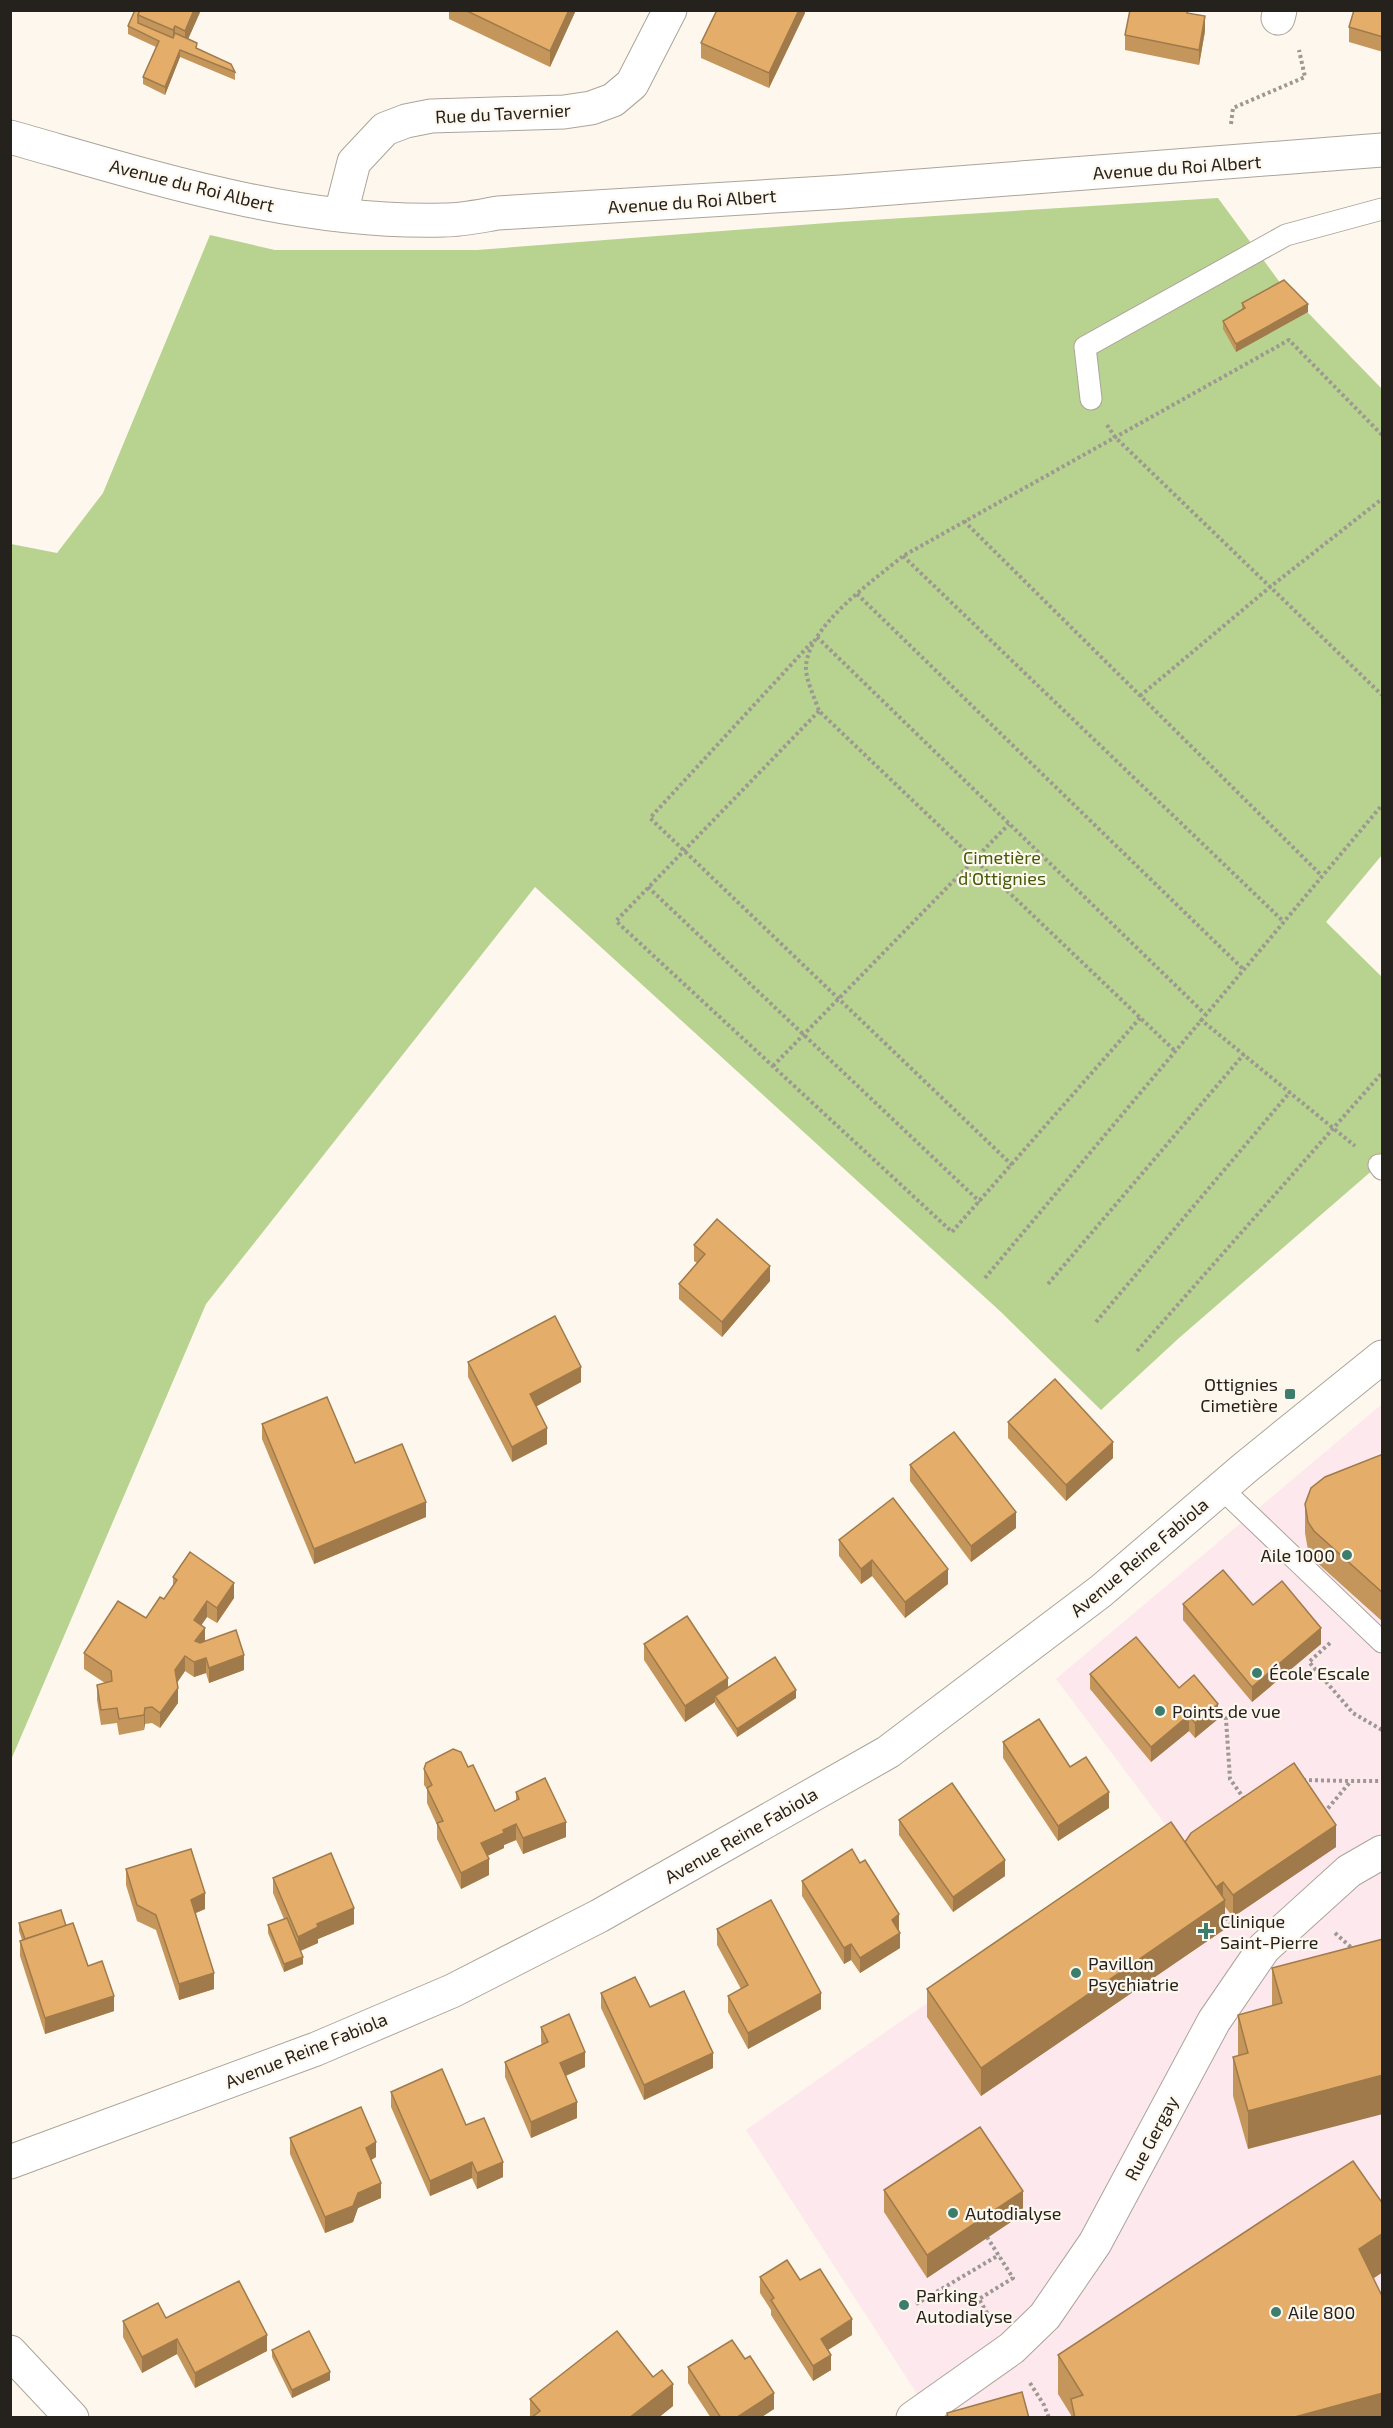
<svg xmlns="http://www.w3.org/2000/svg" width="1393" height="2428" viewBox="0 0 1393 2428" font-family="'Exo 2',sans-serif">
	<rect width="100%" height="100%" fill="#fef7ed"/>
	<polygon fill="#fde8ed" points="1382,1404 1382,2417 932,2417 746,2130 1171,1832 1056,1679"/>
	<polygon fill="#b7d38f" points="1218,198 1284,288 1382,389 1382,855 1326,922 1382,977 1382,1162 1179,1338 1101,1410 1001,1312 535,887 206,1304 11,1760 11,544 57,553 103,493 210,235 275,250 477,250 840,222"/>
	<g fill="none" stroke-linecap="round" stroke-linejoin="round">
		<g stroke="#aca499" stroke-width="23">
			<g id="lane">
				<polyline points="1091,399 1085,347 1286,235 1382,209"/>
				<polyline points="1379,1165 1382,1169"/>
				<polyline points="1221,1488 1382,1642"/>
			</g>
		</g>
		<g stroke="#aca499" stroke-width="35">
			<g id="street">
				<polyline points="1278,18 1280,10"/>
				<polyline points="341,213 354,162 385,129 406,121 431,116 564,112 591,108 613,100 632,84 670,10"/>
				<polyline points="10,2352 72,2418"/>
				<polyline points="913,2418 1012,2348 1045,2316 1095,2243 1214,2021 1264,1948 1349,1871 1382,1852"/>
			</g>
		</g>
		<g stroke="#aca499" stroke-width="35">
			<g id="secondary">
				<path d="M10,137C152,177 295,224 444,220C462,220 480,216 498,213L841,192L1382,150"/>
				<polyline points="10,2162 316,2049 452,1991 599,1916 888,1752 1101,1591 1246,1467 1382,1357"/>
			</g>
		</g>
		<g stroke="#9d9891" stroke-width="4" stroke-dasharray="3 3" stroke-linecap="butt">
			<polyline points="1231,124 1233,108 1305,77 1299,50"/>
			<polyline points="1107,425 1115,437 1382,695"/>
			<polyline points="964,521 1322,876"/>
			<polyline points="903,556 1283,921"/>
			<polyline points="857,594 1243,969"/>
			<polyline points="817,637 1205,1014"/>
			<polyline points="812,642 650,818 1012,1165"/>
			<polyline points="1140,696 1270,587 1382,499"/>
			<polyline points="819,711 616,921 952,1232 1140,1018"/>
			<polyline points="648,887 980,1202"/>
			<polyline points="1200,1019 1355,1146"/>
			<path d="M1174,1050L819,711C815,698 805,679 806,666C809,625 873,581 903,556L1289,340L1382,435"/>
			<polyline points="773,1066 1009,824"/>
			<polyline points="985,1278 1382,805"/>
			<polyline points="1048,1284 1244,1054"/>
			<polyline points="1096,1322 1290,1092"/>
			<polyline points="1137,1351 1382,1073"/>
			<polyline points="1330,1643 1309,1662 1353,1713 1382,1730"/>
			<polyline points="1217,1708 1226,1719 1230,1779 1245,1800"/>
			<polyline points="1303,1780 1351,1781"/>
			<polyline points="1324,1813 1351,1781 1382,1781"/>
			<polyline points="1222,1913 1233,1926"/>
			<polyline points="1335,1933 1354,1950"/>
			<polyline points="987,2237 1013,2278 979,2299 990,2318"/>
			<polyline points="916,2304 999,2255"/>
			<polyline points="1030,2383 1044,2405 1049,2418"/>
		</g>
		<use href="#lane" stroke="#fff" stroke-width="21"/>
		<use href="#street" stroke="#fff" stroke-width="33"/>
		<use href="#secondary" stroke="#fff" stroke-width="33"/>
	</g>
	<g fill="#c4965b">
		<polygon points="135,10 201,10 188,39 197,48 235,72 235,80 180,57 165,95 143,84 143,77 156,47 128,34 128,26"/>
		<polygon points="449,10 576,10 550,67 449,19"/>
		<polygon points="805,10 805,13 769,88 701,58 701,43"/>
		<polygon points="1383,10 1383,52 1349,42 1349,27"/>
		<polygon points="1190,13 1205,31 1199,65 1125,50 1125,35"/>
		<polygon points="1242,303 1308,312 1236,352 1223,329 1223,321 1242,309"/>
		<polygon points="694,1245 770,1281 722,1337 679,1299 679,1284 697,1263 694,1261"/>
		<polygon points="468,1362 581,1382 536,1406 547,1444 512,1462 468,1377"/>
		<polygon points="1008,1422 1113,1458 1066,1501 1008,1438"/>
		<polygon points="262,1424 355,1463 426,1517 314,1564 262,1439"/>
		<polygon points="1383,1454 1383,1622 1314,1560 1308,1550 1305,1533 1305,1504"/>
		<polygon points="910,1465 1016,1528 971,1562 910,1481"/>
		<polygon points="839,1540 948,1584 905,1618 872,1576 861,1584 839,1556"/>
		<polygon points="173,1577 234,1598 217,1623 207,1617 201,1625 205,1641 244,1670 209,1683 206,1673 194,1677 185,1671 177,1682 178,1703 160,1728 152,1723 145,1724 144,1730 119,1735 117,1723 101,1725 97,1700 97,1685 105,1683 84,1669 84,1653 146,1618 164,1599 173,1587"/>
		<polygon points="1183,1604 1253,1605 1321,1644 1252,1702 1183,1620"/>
		<polygon points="644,1644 728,1688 796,1698 737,1737 715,1704 715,1702 685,1722 644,1660"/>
		<polygon points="1090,1674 1179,1688 1218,1719 1195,1738 1189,1731 1151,1762 1090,1689"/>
		<polygon points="1003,1742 1070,1767 1109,1808 1058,1841 1003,1758"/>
		<polygon points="468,1767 495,1811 516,1801 516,1792 566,1837 523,1854 516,1840 504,1845 504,1848 487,1856 489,1875 461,1889 437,1839 437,1825 427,1803 427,1789 424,1785 424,1769"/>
		<polygon points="899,1820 1005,1876 953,1912 899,1835"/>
		<polygon points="1185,1842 1336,1847 1233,1917 1225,1907 1225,1929 981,2096 927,2017 927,1989"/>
		<polygon points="126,1869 205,1909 196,1913 214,1989 179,2000 156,1930 137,1921 126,1885"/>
		<polygon points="273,1878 354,1924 318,1939 318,1943 300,1951 303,1964 284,1972 268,1933 268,1925 284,1919 273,1893"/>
		<polygon points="802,1881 899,1930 900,1948 860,1973 851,1960 844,1964 802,1896"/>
		<polygon points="19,1923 66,1926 88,1966 114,2011 45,2034 20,1956 20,1941 22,1940 19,1931"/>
		<polygon points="717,1929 821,2009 748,2049 728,2012 728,1996 741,1989 717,1945"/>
		<polygon points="1383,1939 1248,2149 1233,2096 1233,2057 1238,2056 1238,2015 1272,2006 1272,1968"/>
		<polygon points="601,1993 650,2007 713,2068 644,2100 601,2008"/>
		<polygon points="541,2027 585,2067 566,2076 577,2118 531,2138 505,2077 505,2062 542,2045 541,2042"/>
		<polygon points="391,2092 503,2177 477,2189 472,2178 430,2196 391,2107"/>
		<polygon points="290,2138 376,2157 371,2160 381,2198 358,2208 353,2222 325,2233 290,2154"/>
		<polygon points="884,2190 1023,2214 927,2278 884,2212"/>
		<polygon points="1383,2204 1383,2272 1373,2278 1383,2418 1071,2418 1071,2415 1058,2394 1058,2355"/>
		<polygon points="760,2277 800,2280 852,2335 828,2350 831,2370 813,2381 771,2315 771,2310 760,2293"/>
		<polygon points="166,2318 267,2351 195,2388 177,2354 142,2373 123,2337 123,2321"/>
		<polygon points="272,2350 330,2380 292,2398 272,2357"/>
		<polygon points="688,2367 774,2409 760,2418 711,2418 688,2383"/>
		<polygon points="530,2399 673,2406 658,2418 530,2418"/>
	</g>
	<g fill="#a07a4a">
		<polygon points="194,10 201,10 185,46 185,31"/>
		<polygon points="569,10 576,10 550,67 550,51"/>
		<polygon points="799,10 805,10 805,13 769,88 769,73"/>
		<polygon points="1205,16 1205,31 1199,65 1199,50"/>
		<polygon points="175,26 175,41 173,46 173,30"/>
		<polygon points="180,50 180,57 165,95 165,87"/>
		<polygon points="1308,304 1308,312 1236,352 1236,344"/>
		<polygon points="770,1266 770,1281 722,1337 722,1322"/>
		<polygon points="581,1367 581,1382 530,1410 530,1394"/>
		<polygon points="547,1428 547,1444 512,1462 512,1447"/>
		<polygon points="1113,1442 1113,1458 1066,1501 1066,1485"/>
		<polygon points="426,1502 426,1517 314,1564 314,1549"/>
		<polygon points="1016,1512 1016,1528 971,1562 971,1546"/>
		<polygon points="872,1560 872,1576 861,1584 861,1569"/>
		<polygon points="948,1569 948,1584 905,1618 905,1602"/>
		<polygon points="234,1583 234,1598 217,1623 217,1608"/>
		<polygon points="207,1601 207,1617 194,1636 194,1620"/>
		<polygon points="205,1628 205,1643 195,1656 195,1641"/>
		<polygon points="1321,1628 1321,1644 1252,1702 1252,1687"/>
		<polygon points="244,1655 244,1670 209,1683 209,1668"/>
		<polygon points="185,1656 185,1671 175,1686 175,1670"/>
		<polygon points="206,1658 206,1673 194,1677 194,1662"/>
		<polygon points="728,1678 728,1694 715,1696 715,1702 685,1722 685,1706"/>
		<polygon points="178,1688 178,1703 160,1728 160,1713"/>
		<polygon points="796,1690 796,1698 737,1737 737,1729"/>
		<polygon points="1218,1704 1218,1719 1195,1738 1195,1723"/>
		<polygon points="145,1708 145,1724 144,1730 144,1715"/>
		<polygon points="1189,1715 1189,1731 1151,1762 1151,1747"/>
		<polygon points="1109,1792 1109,1808 1058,1841 1058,1826"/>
		<polygon points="566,1822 566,1837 523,1854 523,1838"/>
		<polygon points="516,1824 516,1840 504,1845 504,1848 481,1859 481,1843 503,1830"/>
		<polygon points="1336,1825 1336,1847 1233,1917 1233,1895"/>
		<polygon points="489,1859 489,1875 461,1889 461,1873"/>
		<polygon points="1005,1860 1005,1876 953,1912 953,1897"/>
		<polygon points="1223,1882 1223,1902 1225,1900 1225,1929 981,2096 981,2068 1213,1889"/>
		<polygon points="205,1893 205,1909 191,1915 191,1900"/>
		<polygon points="354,1908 354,1924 318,1939 318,1943 298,1952 298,1937 317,1924"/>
		<polygon points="899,1914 899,1930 892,1935 892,1920"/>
		<polygon points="900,1933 900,1948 860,1973 860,1958"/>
		<polygon points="851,1944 851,1960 844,1964 844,1948"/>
		<polygon points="303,1957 303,1964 284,1972 284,1964"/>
		<polygon points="214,1973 214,1989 179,2000 179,1984"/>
		<polygon points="821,1993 821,2009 748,2049 748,2033"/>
		<polygon points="114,1996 114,2011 45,2034 45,2018"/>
		<polygon points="585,2052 585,2067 560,2078 560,2063"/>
		<polygon points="713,2053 713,2068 644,2100 644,2085"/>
		<polygon points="1383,2075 1383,2114 1248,2149 1248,2111"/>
		<polygon points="577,2102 577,2118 531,2138 531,2122"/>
		<polygon points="376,2142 376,2157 366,2163 366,2148"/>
		<polygon points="472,2162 472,2178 430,2196 430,2181"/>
		<polygon points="503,2162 503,2177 477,2189 477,2173"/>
		<polygon points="381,2183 381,2198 358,2208 353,2222 325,2233 325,2217 358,2193"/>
		<polygon points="1023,2191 1023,2214 927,2278 927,2255"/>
		<polygon points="1383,2233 1383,2272 1359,2288 1359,2249"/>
		<polygon points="852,2319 852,2335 821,2354 821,2339"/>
		<polygon points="267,2335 267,2351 195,2388 195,2373"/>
		<polygon points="177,2339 177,2354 142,2373 142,2357"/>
		<polygon points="831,2355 831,2370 813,2381 813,2366"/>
		<polygon points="330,2372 330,2380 292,2398 292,2390"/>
		<polygon points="673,2384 673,2406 658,2418 629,2418"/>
		<polygon points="774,2393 774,2409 760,2418 736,2418"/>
		<polygon points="1383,2393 1383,2418 1291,2418"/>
	</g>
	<g fill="#e4ae6a" stroke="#a07a4a" stroke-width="1.5">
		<polygon points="135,10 140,10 138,15 138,23 173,38 175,33 197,43 196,48 231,64 235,72 180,50 165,87 143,77 159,41 128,26"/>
		<polygon points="140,10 194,10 185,31 175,26 173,30 138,15"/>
		<polygon points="465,10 569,10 550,51"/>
		<polygon points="717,10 727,11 799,10 769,73 701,43"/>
		<polygon points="1130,10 1188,10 1187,13 1205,16 1199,50 1125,35"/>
		<polygon points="1354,10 1383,10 1383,37 1349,27"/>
		<polygon points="1284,280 1308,304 1236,344 1223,321 1245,308 1242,303"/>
		<polygon points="717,1219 770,1266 722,1322 679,1284 705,1254 694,1245"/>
		<polygon points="555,1316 581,1367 530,1394 547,1428 512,1447 468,1362"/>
		<polygon points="1055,1379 1113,1442 1066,1485 1008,1422"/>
		<polygon points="327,1397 355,1463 402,1444 426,1502 314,1549 262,1424"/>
		<polygon points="954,1432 1016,1512 971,1546 910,1465"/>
		<polygon points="1383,1454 1383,1593 1314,1531 1308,1522 1305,1504 1311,1488 1325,1477"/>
		<polygon points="893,1498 948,1569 905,1602 872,1560 861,1569 839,1540"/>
		<polygon points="190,1552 234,1583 217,1608 207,1601 194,1620 205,1628 195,1641 200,1643 236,1630 244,1655 209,1668 206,1658 194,1662 185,1656 175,1670 178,1688 160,1713 152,1707 145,1708 144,1715 119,1719 117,1708 101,1710 97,1685 112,1681 111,1671 84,1653 118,1601 146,1618 160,1597 164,1599 177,1580 173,1577"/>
		<polygon points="1223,1570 1253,1605 1282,1581 1321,1628 1252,1687 1183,1604"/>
		<polygon points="687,1616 728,1678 685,1706 644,1644"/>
		<polygon points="1136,1637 1179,1688 1194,1675 1218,1704 1195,1723 1189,1715 1151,1747 1090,1674"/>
		<polygon points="775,1657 796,1690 737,1729 715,1696"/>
		<polygon points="1039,1719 1070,1767 1086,1757 1109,1792 1058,1826 1003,1742"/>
		<polygon points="453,1749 461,1752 468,1767 473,1765 495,1811 519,1799 516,1792 545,1778 566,1822 523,1838 516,1824 503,1830 504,1833 481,1843 489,1859 461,1873 437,1823 443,1821 427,1788 432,1785 424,1769 426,1763"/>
		<polygon points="1294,1763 1336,1825 1233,1895 1223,1882 1216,1887 1185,1842 1191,1833"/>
		<polygon points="952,1783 1005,1860 953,1897 899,1820"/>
		<polygon points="1171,1822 1225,1900 981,2068 927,1989"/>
		<polygon points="191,1849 205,1893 191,1900 214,1973 179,1984 156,1915 137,1905 126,1869"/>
		<polygon points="852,1849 860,1863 865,1860 899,1914 892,1920 900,1933 860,1958 851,1944 844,1948 802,1881"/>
		<polygon points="331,1853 354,1908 317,1924 318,1927 298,1937 273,1878"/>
		<polygon points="771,1900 821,1993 748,2033 728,1996 748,1985 717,1929"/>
		<polygon points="61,1910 66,1926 25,1939 19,1923"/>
		<polygon points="287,1918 303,1957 284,1964 268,1925"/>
		<polygon points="73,1923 88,1966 102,1961 114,1996 45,2018 20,1941"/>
		<polygon points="1383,1939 1383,2075 1248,2111 1233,2057 1248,2053 1238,2015 1282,2003 1272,1968"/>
		<polygon points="635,1977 650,2007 684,1991 713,2053 644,2085 601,1993"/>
		<polygon points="569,2014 585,2052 560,2063 577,2102 531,2122 505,2062 548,2042 541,2027"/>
		<polygon points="442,2069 466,2125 484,2118 503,2162 477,2173 472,2162 430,2181 391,2092"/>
		<polygon points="361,2107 376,2142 366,2148 381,2183 358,2193 353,2206 325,2217 290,2138"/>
		<polygon points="980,2127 1023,2191 927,2255 884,2190"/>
		<polygon points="1353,2161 1383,2204 1383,2233 1359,2249 1383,2298 1383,2393 1291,2418 1075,2418 1071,2399 1083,2395 1058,2355"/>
		<polygon points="787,2260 800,2280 820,2269 852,2319 821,2339 831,2355 813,2366 771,2300 774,2298 760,2277"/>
		<polygon points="239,2281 267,2335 195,2373 177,2339 142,2357 123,2321 158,2303 166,2318"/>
		<polygon points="309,2331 330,2372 292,2390 272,2350"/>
		<polygon points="617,2331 653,2377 662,2370 673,2384 629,2418 531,2418 540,2411 530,2399"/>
		<polygon points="732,2340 745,2359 750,2356 774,2393 736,2418 721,2418 688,2367"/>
		<polygon points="1022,2392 1029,2418 948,2418 947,2413"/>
	</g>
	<g fill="#3d7d6b" stroke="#fef7ed" stroke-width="2">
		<rect x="1284" y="1388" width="12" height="12" rx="3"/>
		<circle cx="1347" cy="1555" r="6"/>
		<circle cx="1257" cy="1673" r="6"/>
		<circle cx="1160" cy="1711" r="6"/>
		<path d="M1203 1922h6v6h6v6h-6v6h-6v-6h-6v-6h6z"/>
		<circle cx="1076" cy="1973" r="6"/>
		<circle cx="953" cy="2213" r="6"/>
		<circle cx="904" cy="2305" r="6"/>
		<circle cx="1276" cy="2312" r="6"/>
	</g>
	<g text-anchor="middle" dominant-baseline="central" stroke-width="4.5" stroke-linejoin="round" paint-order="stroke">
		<g font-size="18" fill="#25221e" stroke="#fef7ed">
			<text transform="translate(503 113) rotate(-3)">Rue du Tavernier</text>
			<text transform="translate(1177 167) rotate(-4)">Avenue du Roi Albert</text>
			<text transform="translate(192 185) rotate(14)">Avenue du Roi Albert</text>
			<text transform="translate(692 201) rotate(-4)">Avenue du Roi Albert</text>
			<text transform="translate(1139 1557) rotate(-40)">Avenue Reine Fabiola</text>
			<text transform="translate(741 1835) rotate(-30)">Avenue Reine Fabiola</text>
			<text transform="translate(306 2050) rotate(-22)">Avenue Reine Fabiola</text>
			<text transform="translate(1151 2138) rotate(-62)">Rue Gergay</text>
		</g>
		<g font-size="18" fill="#415b06" stroke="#fef7ed">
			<text x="1002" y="857">Cimetière<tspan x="1002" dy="21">d'Ottignies</tspan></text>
		</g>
		<g font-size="18" fill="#25221e" stroke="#fef7ed" text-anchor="start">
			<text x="1278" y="1384" text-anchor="end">Ottignies<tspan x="1278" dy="21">Cimetière</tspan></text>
			<text x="1335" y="1555" text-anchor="end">Aile 1000</text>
			<text x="1269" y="1673">École Escale</text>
			<text x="1172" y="1711">Points de vue</text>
			<text x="1220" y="1921">Clinique<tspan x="1220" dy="21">Saint-Pierre</tspan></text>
			<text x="1088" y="1963">Pavillon<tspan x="1088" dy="21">Psychiatrie</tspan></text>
			<text x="965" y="2213">Autodialyse</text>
			<text x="916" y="2295">Parking<tspan x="916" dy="21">Autodialyse</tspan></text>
			<text x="1288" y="2312">Aile 800</text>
		</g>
	</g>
	<rect width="1393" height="2428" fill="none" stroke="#25221e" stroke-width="24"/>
</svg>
